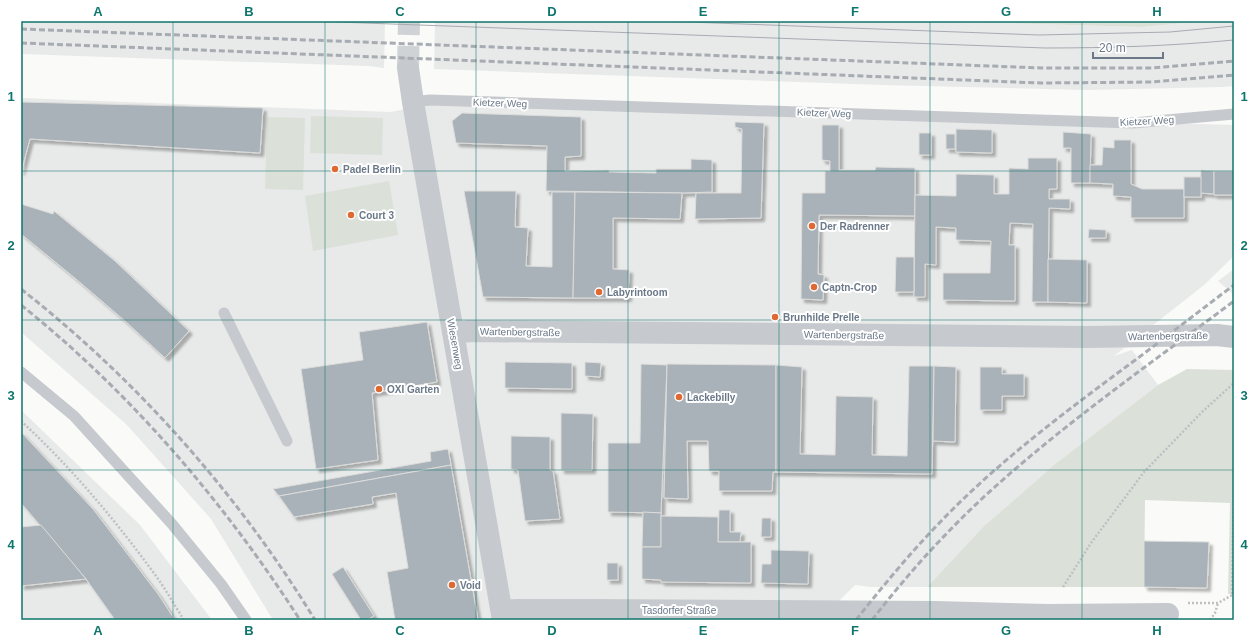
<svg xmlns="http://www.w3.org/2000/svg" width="1255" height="641" viewBox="0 0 1255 641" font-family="Helvetica,sans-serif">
	<defs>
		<filter id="shadow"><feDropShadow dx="3.5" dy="3.5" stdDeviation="1" flood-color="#0004"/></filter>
	</defs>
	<rect width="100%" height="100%" fill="#fafaf8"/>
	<g fill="#e8e9e9">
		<polygon points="21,21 385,21 384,68 368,66 21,54"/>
		<polygon points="435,21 922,21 1142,27 1207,21 1234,21 1234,86 1223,87 1087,90 882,85 434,69"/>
		<polygon points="21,98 391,112 431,103 1234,125 1234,256 1204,285 1114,356 1132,350 1158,385 1055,464 983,527 927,587 870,587 855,585 820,620 273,620 211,519 127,425 21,332"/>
		<polygon points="1234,269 1234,295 1218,281"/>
		<polygon points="21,410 140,525 212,620 21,620"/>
	</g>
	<g fill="#dbe1d9">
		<polygon points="922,21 1207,21 1142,27"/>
		<polygon points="311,116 383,118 382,155 310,153"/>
		<polygon points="267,117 305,118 303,190 265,189"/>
		<polygon points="389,181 398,235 313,251 305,196"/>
		<polygon points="1187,369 1234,370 1234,593 1228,594 1230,503 1145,500 1144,587 927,587 983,527 1055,464 1158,385"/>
	</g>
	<g fill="#aab2b9" stroke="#dcdcda" filter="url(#shadow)">
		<polygon points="21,102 263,108 260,153 30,139 21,172"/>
		<polygon points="462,113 581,117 581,156 565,157 565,171 609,170 609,172 656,173 656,169 691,169 691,159 712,160 712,192 682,193 546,191 547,146 456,143 452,121"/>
		<polygon points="735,122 764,123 761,218 695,219 696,193 741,193 742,129 735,127"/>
		<polygon points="822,125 839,125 839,170 875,170 876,167 915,168 915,216 819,215 818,274 824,275 823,300 801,299 802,193 825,193 825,171 830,171 830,161 822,160"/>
		<polygon points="956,129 992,130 992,153 956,152"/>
		<polygon points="1063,132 1091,134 1090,183 1071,183 1071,148 1063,148"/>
		<rect x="919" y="133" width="12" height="22"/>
		<rect x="946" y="134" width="9" height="15"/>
		<polygon points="1114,140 1131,140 1131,184 1142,189 1184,189 1184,218 1131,218 1131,197 1113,196 1113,184 1090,183 1090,165 1102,165 1103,147 1114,148"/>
		<polygon points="1028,158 1057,158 1057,189 1049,189 1049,199 1070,199 1070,209 1049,208 1048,302 1032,302 1033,224 1010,223 1009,245 1015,245 1015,301 943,300 943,273 990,273 991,241 956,240 956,228 936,227 936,265 925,264 925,297 914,297 915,195 956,196 956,174 994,175 994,194 1009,194 1009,168 1028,169"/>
		<polygon points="1201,170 1214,171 1214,194 1200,193"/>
		<polygon points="1214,171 1234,171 1233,195 1214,195"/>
		<rect x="1184" y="177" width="17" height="20"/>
		<polygon points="464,191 516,191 515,227 528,228 526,266 552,267 552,192 575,192 573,298 483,297"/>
		<polygon points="575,192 682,193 680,219 613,218 613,269 629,270 628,298 573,298"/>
		<polygon points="21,204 53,214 54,211 115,261 189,331 165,358 125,321 76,279 21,234"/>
		<polygon points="1089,229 1106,230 1106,238 1088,238"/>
		<polygon points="896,257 914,257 914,292 895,292"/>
		<polygon points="1048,259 1087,260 1087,303 1048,302"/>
		<polygon points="427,322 437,382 372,393 378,460 316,469 301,369 363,360 359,332"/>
		<polygon points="505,362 572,363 572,389 505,388"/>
		<polygon points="585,362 601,363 600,377 585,376"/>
		<polygon points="641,364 667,365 661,513 608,512 608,443 640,443"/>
		<polygon points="667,364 776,365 776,472 773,472 772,491 719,491 719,471 709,471 708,441 687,441 688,499 664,498"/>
		<polygon points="776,365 802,367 800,454 835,455 836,396 873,397 872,455 907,456 909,366 934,366 932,474 776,472"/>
		<polygon points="934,366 956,367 955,442 933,441"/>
		<polygon points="980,367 1002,367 1002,374 1024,374 1024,396 1002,396 1002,410 980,410"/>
		<polygon points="561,413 593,414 592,470 561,470"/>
		<polygon points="21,432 93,509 158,594 175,620 115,620 86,579 21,503"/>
		<polygon points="511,436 550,437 550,470 553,471 560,519 525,521 518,470 511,469"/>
		<polygon points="448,449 451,465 279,496 273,489 431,461 430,452"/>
		<polygon points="451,465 478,620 395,620 387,572 408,568 396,493 372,497 373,504 294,517 279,496"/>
		<polygon points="719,510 730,510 730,532 741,532 740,542 718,542"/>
		<polygon points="643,512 661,513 661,547 642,547"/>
		<polygon points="661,516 718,517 718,542 751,542 751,583 661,582 661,580 642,579 642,547 661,547"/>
		<polygon points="762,518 771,518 771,537 761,537"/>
		<polygon points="41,525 86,579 21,586 21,527"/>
		<polygon points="1144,541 1209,542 1207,588 1144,587"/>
		<polygon points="771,550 809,551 808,584 761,583 762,564 771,564"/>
		<rect x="607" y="563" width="11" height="17"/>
		<polygon points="343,567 374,616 367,620 361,620 332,574"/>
	</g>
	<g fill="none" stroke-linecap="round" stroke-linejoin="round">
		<polyline stroke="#cfd3d6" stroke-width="22" stroke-dasharray="22 11" stroke-linecap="butt" points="408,68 409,21"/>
		<g stroke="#bec0c3" stroke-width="2.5" stroke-dasharray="2 2" stroke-linecap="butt">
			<path d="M21,421C71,467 116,521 156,576C166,590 175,606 184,620"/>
			<polyline points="1063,587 1091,543 1144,472 1202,412 1234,383"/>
			<polyline points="1232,594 1234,477"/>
			<polyline points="1188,603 1218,603 1234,594"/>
			<polyline points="1210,620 1215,613 1218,603"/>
		</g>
		<g stroke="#c6c9cd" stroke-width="11">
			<polyline points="413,102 430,100 1133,123 1234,114"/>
			<polyline points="224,313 287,441"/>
			<polyline points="21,372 74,416 172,524 221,584 246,620"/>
		</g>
		<g stroke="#c6c9cd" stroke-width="22">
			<polyline points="408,68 413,102 503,620"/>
			<polyline points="454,333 470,331 1086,337 1217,335 1234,337"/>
			<polyline points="502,611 517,610 586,610 936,612 1048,615 1168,614"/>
		</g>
		<g stroke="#a7acb2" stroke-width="1">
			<path d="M310,21L1045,48C1109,48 1171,46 1234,40"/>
			<polyline points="661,21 1039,35 1170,32 1234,26"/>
		</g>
		<g stroke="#a7acb2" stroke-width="3" stroke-dasharray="6 3" stroke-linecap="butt">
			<polyline points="21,29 1042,68 1151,68 1234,61"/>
			<polyline points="21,43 1041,83 1152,82 1234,75"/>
			<path d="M21,289C137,380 238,494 315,620"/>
			<path d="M21,305C131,393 224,502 300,620"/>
			<path d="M856,620C886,582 917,545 951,511C1008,454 1073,406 1138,358C1170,334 1202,309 1234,285"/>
			<path d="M872,620C910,571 951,526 997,485C1072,418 1154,361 1234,301"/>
		</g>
	</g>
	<path fill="none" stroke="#0f766e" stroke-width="1" stroke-opacity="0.55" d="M173,21V620M325,21V620M476,21V620M628,21V620M779,21V620M930,21V620M1082,21V620M21,171H1234M21,320H1234M21,470H1234"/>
	<g fill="#de6933" stroke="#fff" stroke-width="1.5">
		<circle cx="335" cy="169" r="4"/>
		<circle cx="351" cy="215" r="4"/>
		<circle cx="812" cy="226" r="4"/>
		<circle cx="814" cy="287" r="4"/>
		<circle cx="599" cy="292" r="4"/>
		<circle cx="775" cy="317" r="4"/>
		<circle cx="379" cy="389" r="4"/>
		<circle cx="679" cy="397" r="4"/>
		<circle cx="452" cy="585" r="4"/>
	</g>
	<g text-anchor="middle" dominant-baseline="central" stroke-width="4" stroke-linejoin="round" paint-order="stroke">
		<g font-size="10" fill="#6a7888" stroke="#fff">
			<text transform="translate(500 103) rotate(2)">Kietzer Weg</text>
			<text transform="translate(824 113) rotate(2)">Kietzer Weg</text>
			<text transform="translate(1147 121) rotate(-3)">Kietzer Weg</text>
			<text transform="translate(520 332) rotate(1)">Wartenbergstraße</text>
			<text transform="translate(844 335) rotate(1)">Wartenbergstraße</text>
			<text transform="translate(1168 336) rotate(-1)">Wartenbergstraße</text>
			<text transform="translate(455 344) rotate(80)">Wiesenweg</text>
			<text x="679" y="610">Tasdorfer Straße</text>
		</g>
		<g font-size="10" font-weight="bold" fill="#6a7888" stroke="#fff" text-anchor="start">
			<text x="343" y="169">Padel Berlin</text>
			<text x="359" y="215">Court 3</text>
			<text x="820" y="226">Der Radrenner</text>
			<text x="822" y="287">Captn-Crop</text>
			<text x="607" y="292">Labyrintoom</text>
			<text x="783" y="317">Brunhilde Prelle</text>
			<text x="387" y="389">OXI Garten</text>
			<text x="687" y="397">Lackebilly</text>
			<text x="460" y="585">Void</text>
		</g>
	</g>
	<rect width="1255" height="641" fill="none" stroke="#ffffff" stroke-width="44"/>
	<path d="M1093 52v6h70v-6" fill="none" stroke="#6a7888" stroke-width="2"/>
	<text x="1099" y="52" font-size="12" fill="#6a7888" stroke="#ffffff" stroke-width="3" paint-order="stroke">20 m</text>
	<rect x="22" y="22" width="1211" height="597" fill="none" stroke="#0f766e" stroke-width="1.5"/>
	<g font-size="13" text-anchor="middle" font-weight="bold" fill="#0f766e">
		<text x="98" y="16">A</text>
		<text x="249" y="16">B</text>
		<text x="400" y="16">C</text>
		<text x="552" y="16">D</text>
		<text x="703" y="16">E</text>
		<text x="855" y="16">F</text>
		<text x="1006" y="16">G</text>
		<text x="1157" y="16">H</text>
		<text x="11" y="101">1</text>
		<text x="1244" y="101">1</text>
		<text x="11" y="250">2</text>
		<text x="1244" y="250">2</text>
		<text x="11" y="400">3</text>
		<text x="1244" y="400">3</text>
		<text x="11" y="549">4</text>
		<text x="1244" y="549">4</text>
		<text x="98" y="635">A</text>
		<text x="249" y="635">B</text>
		<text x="400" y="635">C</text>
		<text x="552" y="635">D</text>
		<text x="703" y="635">E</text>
		<text x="855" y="635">F</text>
		<text x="1006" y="635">G</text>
		<text x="1157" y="635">H</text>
	</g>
</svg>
